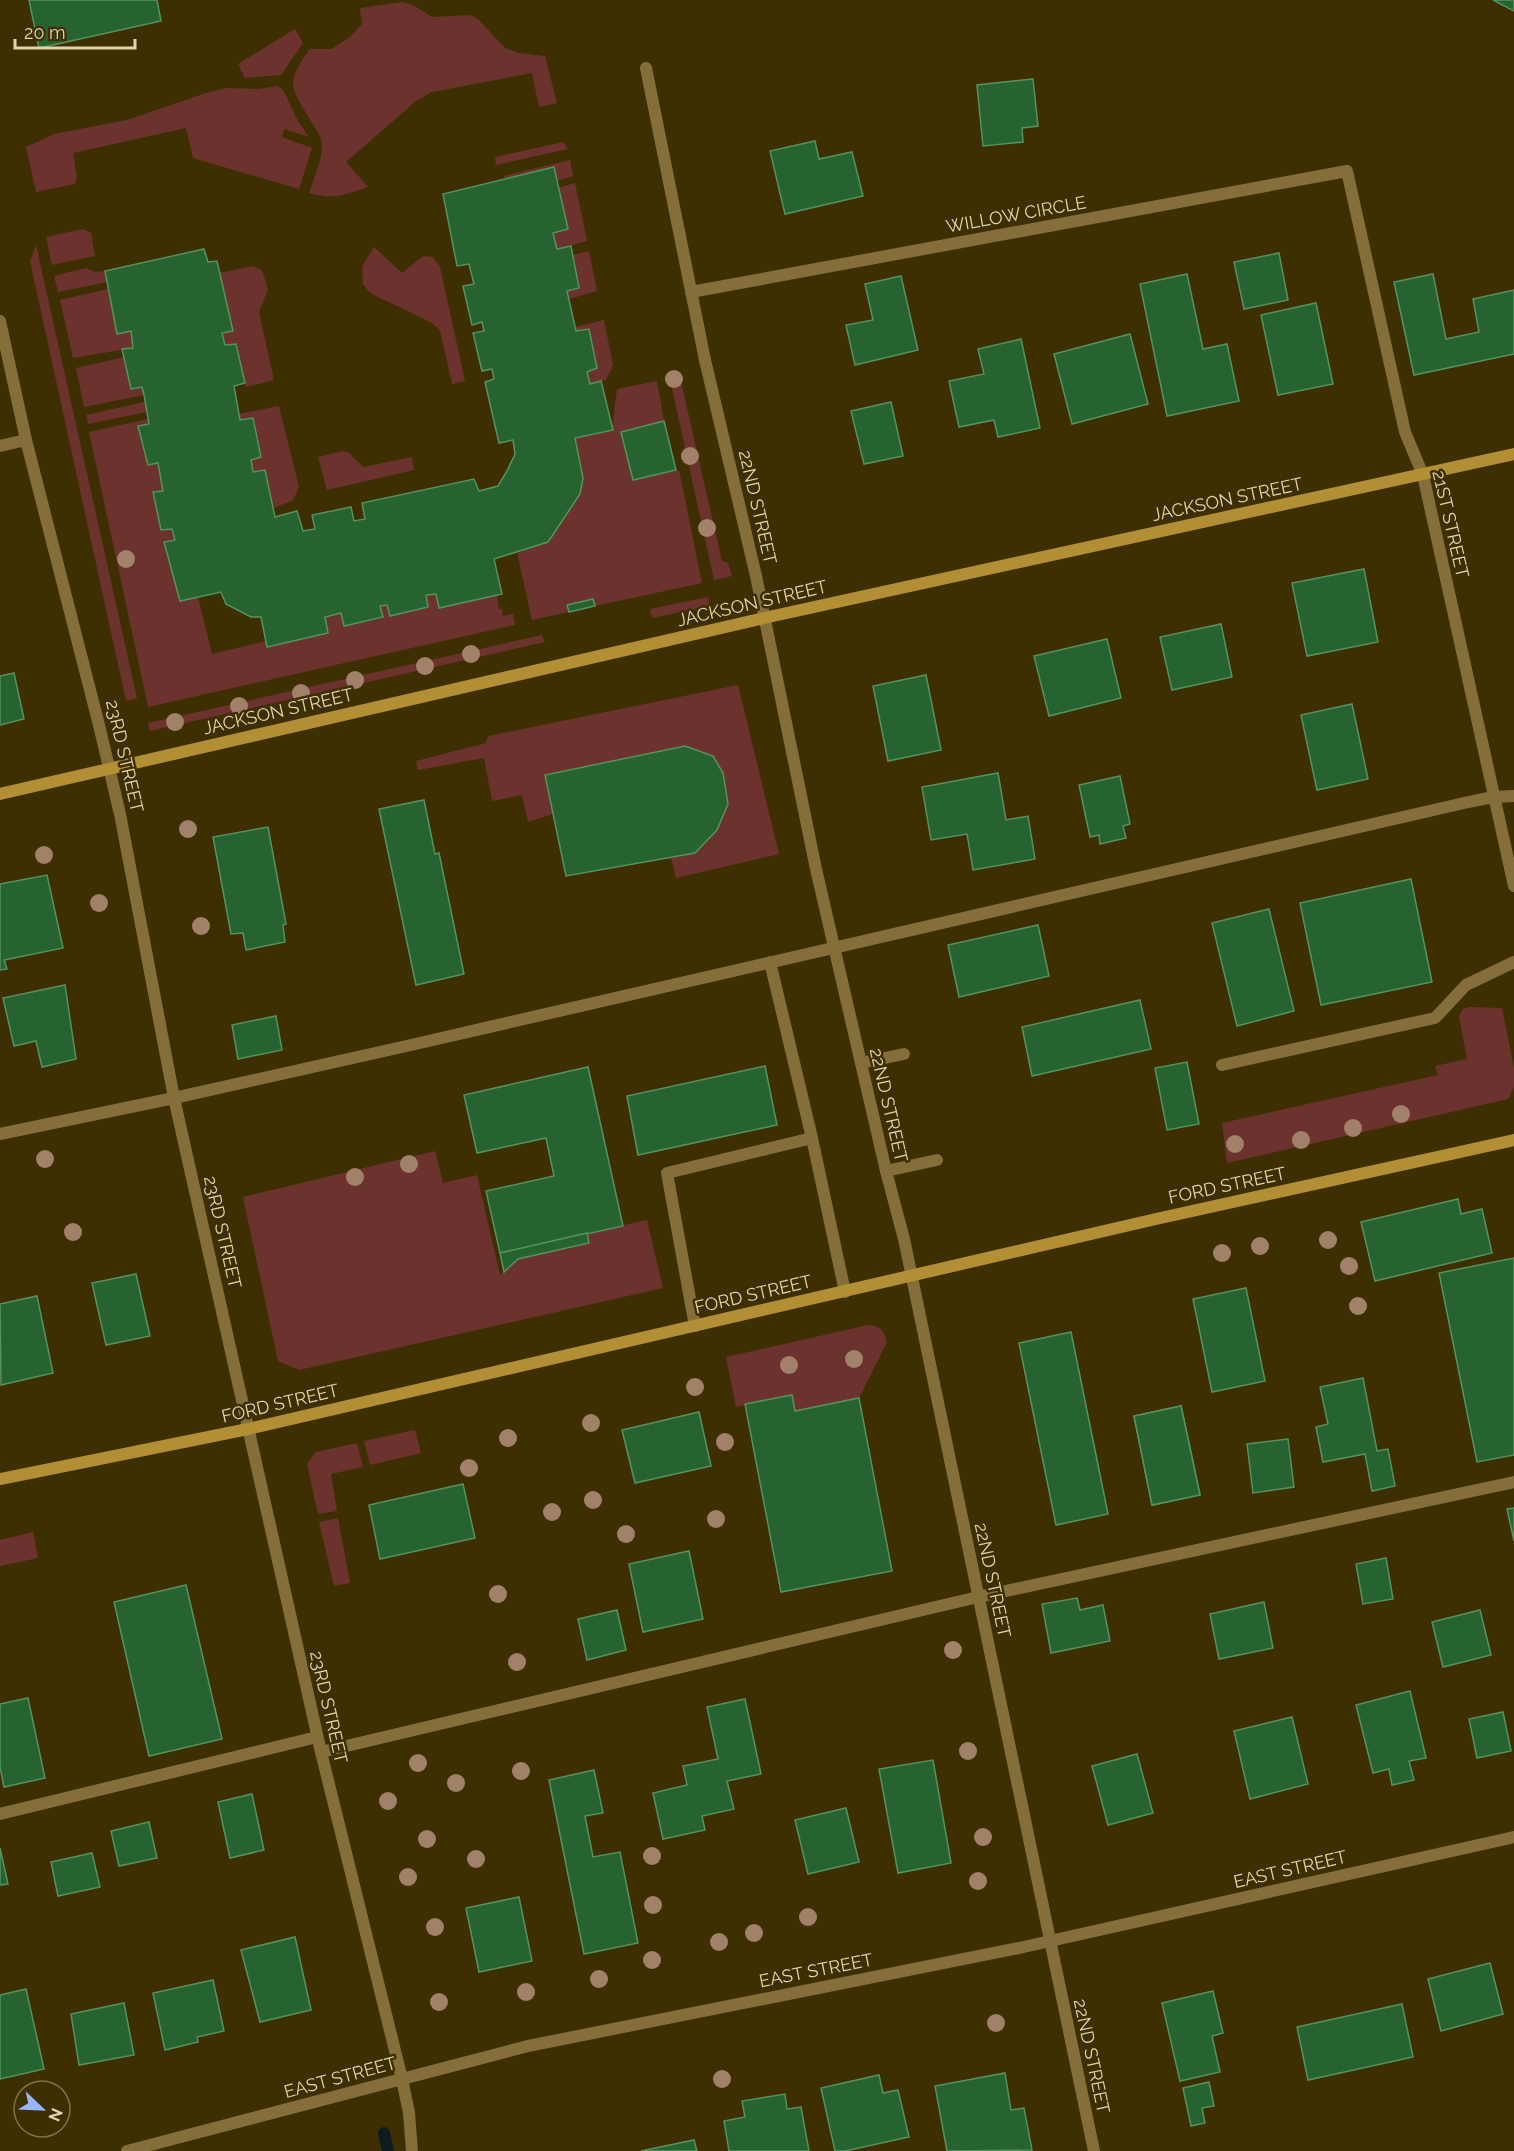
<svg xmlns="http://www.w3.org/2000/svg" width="1514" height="2151" viewBox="0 0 1514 2151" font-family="Raleway,sans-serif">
	<rect width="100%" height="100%" fill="#3e2f03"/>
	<g fill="#6c332e">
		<path d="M403,2L413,5L432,17L470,15L478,19L505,48L519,53L545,56L557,103L539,107L532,73L432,92L416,101L346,162L368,187C343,195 336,200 309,193C314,177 325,155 321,139C319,134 315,127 312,123C292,87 283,86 310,49H331L350,37L362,24L360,8Z"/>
		<polygon points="295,29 303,43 281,75 245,78 238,64"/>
		<polygon points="277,86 283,90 298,121 309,137 284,129 282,137 312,148 299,189 193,158 186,128 73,153 77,177 75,184 36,192 26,147 54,134 127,120 206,93 226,88 259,89"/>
		<polygon points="563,142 568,149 496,165 495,157"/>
		<polygon points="570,160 573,176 557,181 505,179 504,176"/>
		<polygon points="575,183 587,241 557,249 553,233 568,229 558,188"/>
		<polygon points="83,229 91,233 95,256 52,265 46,237"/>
		<polygon points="36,245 137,698 126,701 30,261"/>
		<polygon points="374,247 402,273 423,256 433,257 440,267 465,381 452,384 440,330 430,322 370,293 363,284 362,267"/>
		<polygon points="589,251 597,291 569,299 567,291 579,288 573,255"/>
		<polygon points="252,266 262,270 268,289 259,312 274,380 246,387 236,344 225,345 222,333 233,331 220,273"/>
		<polygon points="86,268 95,272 105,271 107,282 58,292 54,276"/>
		<polygon points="108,289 117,334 131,331 133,348 73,358 60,300"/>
		<polygon points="604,320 613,365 606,380 590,384 587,372 597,368 589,329 576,331 575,327"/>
		<polygon points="125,357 131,389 142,387 144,395 84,407 76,368"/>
		<polygon points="679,373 722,561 728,563 732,576 714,580 669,375"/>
		<polygon points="657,381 664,421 621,432 633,480 679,470 702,583 595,606 593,599 568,605 569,612 532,620 517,553 548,542 580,494 583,478 575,438 612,430 617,389"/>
		<polygon points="144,402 147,412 88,424 86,415"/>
		<polygon points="279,406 299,487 293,500 274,508 265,470 253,472 251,460 261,457 253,418 240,420 239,414"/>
		<polygon points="148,419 149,424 138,427 148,465 158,463 163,491 153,493 161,530 172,529 175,540 164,542 180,601 198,597 212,654 266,641 267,647 328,633 325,617 341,613 345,626 383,618 380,606 387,605 390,616 428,607 426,595 436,594 440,608 497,595 499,609 502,609 503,616 513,614 515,625 148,707 89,432"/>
		<polygon points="343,451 349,453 363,467 412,457 414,470 327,490 318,457"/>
		<polygon points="708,597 710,606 652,618 650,609"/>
		<polygon points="542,635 545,642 150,731 148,723"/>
		<polygon points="738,685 779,854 676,878 671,858 696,853 717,830 728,804 723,773 713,756 553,814 528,822 522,795 492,801 484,758 418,770 416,761 486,743 488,736"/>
		<polygon points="1469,1007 1502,1008 1514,1069 1514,1087 1508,1099 1227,1163 1222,1123 1438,1075 1435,1066 1467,1059 1459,1016 1463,1009"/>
		<polygon points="435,1151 443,1183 477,1175 500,1275 518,1259 589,1243 587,1233 647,1220 663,1288 299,1370 278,1361 243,1197"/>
		<path d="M868,1325C881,1326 883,1329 887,1342L859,1398L795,1411L791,1395L736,1407L726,1357Z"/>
		<polygon points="415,1430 421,1453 370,1465 364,1441"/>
		<polygon points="357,1443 363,1467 331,1474 337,1511 318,1514 307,1464 316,1452"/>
		<polygon points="338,1518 350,1583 334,1586 319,1522"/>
		<polygon points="33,1532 38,1558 0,1566 0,1540"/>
	</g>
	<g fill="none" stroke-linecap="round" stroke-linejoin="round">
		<polyline stroke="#0d1d1f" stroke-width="12" points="384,2133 388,2151"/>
	</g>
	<g fill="#276331" stroke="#56925d" stroke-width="1.5">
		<polygon points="29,0 157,0 161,21 39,48"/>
		<polygon points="1493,0 1514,0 1514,11"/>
		<polygon points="1033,79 1038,126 1022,128 1023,142 983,146 977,85"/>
		<polygon points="815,141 819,159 852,152 863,196 785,214 770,151"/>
		<polygon points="554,167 568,229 553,233 557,249 571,246 579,288 567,291 576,331 589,329 597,368 587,372 590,384 601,381 613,430 575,438 583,478 580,494 548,542 494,559 502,594 439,608 436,594 426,595 428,607 390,616 387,605 380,606 383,617 344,626 341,613 325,617 328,633 267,647 261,617 251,617 226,604 221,592 180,601 164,542 175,540 172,529 161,530 153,492 163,491 158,463 148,465 138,426 149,424 144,395 142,387 131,389 122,349 133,348 131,331 117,334 105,271 204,249 208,262 217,261 233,331 222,333 225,345 236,344 245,383 234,386 240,420 253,418 261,457 251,460 253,472 265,470 275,517 297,511 303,531 315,529 312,515 351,507 354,521 365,519 362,503 474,479 479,491 498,486 507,471 515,454 513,440 499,443 485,382 494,379 492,369 482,371 473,333 484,331 482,322 472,325 463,286 474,284 469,264 457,266 443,194"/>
		<polygon points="1279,253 1288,300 1244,309 1234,262"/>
		<polygon points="1187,274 1203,349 1227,344 1239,401 1167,416 1140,284"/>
		<polygon points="1433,274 1446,339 1479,332 1473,299 1514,290 1514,354 1414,375 1394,282"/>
		<polygon points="901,276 918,350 855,365 846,325 873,320 865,284"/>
		<polygon points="1316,303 1333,384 1278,395 1261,315"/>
		<polygon points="1130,334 1148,404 1072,424 1054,354"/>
		<polygon points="1021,339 1040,428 998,437 994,420 959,427 949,381 984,374 978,349"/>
		<polygon points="891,402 903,456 864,464 851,411"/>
		<polygon points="664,421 676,470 633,480 621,432"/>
		<polygon points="1364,569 1378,642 1307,656 1292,583"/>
		<polygon points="593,599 595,606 569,612 567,605"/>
		<polygon points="1221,624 1232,677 1172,690 1160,637"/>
		<polygon points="1107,639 1121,698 1049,716 1034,656"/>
		<polygon points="14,673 24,719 0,725 0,676"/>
		<polygon points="926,675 941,750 888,761 873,686"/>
		<polygon points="1352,704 1368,779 1317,790 1301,715"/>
		<polygon points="685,746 713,756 723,773 728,804 717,830 695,853 566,876 545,775"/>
		<polygon points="998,773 1006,820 1028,816 1035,859 973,870 967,834 931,840 922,787"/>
		<polygon points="1120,776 1130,824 1123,826 1126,838 1100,844 1099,835 1090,837 1079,785"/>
		<polygon points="424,800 435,854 439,853 464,974 416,985 379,809"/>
		<polygon points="268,827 286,924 283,925 285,942 246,950 243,933 231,934 213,837"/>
		<polygon points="47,875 63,948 4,960 7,969 0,970 0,884"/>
		<polygon points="1411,879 1432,982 1321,1005 1300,903"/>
		<polygon points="1269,909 1294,1011 1237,1026 1212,923"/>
		<polygon points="1038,925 1049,976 959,997 948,945"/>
		<polygon points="65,985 76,1059 42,1067 36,1041 14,1046 3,998"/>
		<polygon points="1140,1000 1151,1049 1032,1076 1022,1027"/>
		<polygon points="276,1016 282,1050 238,1059 232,1025"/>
		<polygon points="1187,1062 1199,1124 1167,1130 1155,1068"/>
		<polygon points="765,1066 777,1125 638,1155 627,1096"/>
		<polygon points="588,1067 623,1226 500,1253 486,1191 554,1176 546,1138 477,1153 464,1095"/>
		<polygon points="1458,1199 1461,1214 1482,1209 1492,1253 1375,1281 1361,1222"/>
		<polygon points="587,1233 589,1243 518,1259 504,1272 500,1253"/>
		<polygon points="1514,1258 1514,1455 1477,1462 1439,1273"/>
		<polygon points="136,1274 150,1336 106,1345 92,1283"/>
		<polygon points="1246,1288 1265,1381 1212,1392 1193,1299"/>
		<polygon points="37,1296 53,1373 1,1385 0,1304"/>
		<polygon points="1071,1332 1108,1514 1056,1525 1019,1343"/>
		<polygon points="1363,1378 1377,1451 1388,1449 1395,1486 1372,1491 1365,1454 1323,1462 1316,1427 1328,1424 1320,1387"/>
		<polygon points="792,1395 795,1411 859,1398 892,1571 781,1592 745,1404"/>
		<polygon points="1181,1406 1200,1495 1152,1505 1134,1416"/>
		<polygon points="1181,1406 1200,1495 1152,1505 1134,1416"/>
		<polygon points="699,1412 711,1466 635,1483 622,1430"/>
		<polygon points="1288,1439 1294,1487 1253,1493 1247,1444"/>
		<polygon points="463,1484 475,1538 380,1559 369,1505"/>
		<polygon points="1514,1508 1514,1541 1507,1509"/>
		<polygon points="689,1551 703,1619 643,1632 629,1564"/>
		<polygon points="1386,1558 1393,1599 1363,1604 1356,1564"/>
		<polygon points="186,1585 222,1739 149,1756 114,1602"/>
		<polygon points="1077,1598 1080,1610 1103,1605 1110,1641 1051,1653 1042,1604"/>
		<polygon points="1264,1602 1273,1648 1219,1659 1210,1614"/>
		<polygon points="617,1610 626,1650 587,1660 578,1619"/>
		<polygon points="1480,1610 1491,1655 1443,1667 1432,1622"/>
		<polygon points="1410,1691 1426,1758 1409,1761 1414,1780 1392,1785 1389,1769 1373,1773 1356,1705"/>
		<polygon points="28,1698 45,1778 4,1787 0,1767 0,1704"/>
		<polygon points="745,1699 761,1774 727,1781 734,1809 702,1816 705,1830 663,1839 653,1793 687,1785 683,1766 718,1759 707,1707"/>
		<polygon points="1503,1712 1511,1751 1477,1758 1469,1719"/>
		<polygon points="1292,1717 1308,1784 1250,1799 1234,1731"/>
		<polygon points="1137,1754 1153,1813 1108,1825 1092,1766"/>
		<polygon points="933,1760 951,1863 898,1873 879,1769"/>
		<polygon points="594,1770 603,1813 585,1816 593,1857 620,1852 638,1943 584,1954 549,1780"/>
		<polygon points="252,1794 264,1850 230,1858 218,1802"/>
		<polygon points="846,1808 859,1862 808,1874 795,1820"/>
		<polygon points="149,1822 157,1858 119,1866 111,1831"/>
		<polygon points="0,1848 8,1884 0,1885"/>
		<polygon points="92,1853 100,1887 58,1896 51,1862"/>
		<polygon points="519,1897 532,1961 479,1972 466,1908"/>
		<polygon points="295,1937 311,2010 260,2022 241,1950"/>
		<polygon points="1490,1963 1503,2014 1441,2031 1428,1979"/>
		<polygon points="213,1980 224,2031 197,2037 198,2042 165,2050 153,1993"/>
		<polygon points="26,1989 44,2069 0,2079 0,1995"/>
		<polygon points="1213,1991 1223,2033 1212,2036 1220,2072 1180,2081 1162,2003"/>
		<polygon points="124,2003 134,2055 79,2065 71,2014"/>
		<polygon points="1402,2004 1413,2057 1308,2080 1297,2027"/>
		<polygon points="1005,2073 1011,2110 1024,2108 1032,2150 947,2151 935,2086"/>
		<polygon points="879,2075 883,2093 898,2090 909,2137 845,2151 835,2151 821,2088"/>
		<polygon points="1209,2082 1214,2106 1202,2108 1205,2123 1191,2126 1183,2088"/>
		<polygon points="785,2094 787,2109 801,2107 809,2151 729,2151 724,2121 745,2117 742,2101"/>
		<polygon points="694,2140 697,2151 641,2151"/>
	</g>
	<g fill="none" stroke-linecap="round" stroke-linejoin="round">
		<g stroke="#846e3a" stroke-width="12">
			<polyline points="770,962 812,1138"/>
			<polyline points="861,1063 904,1054"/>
			<polyline points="1222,1065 1435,1018 1466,985 1514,962"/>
			<polyline points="0,1134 174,1098 411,1045 1464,803 1493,797 1514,796"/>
			<polyline points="886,1171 937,1160"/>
			<polyline points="695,1326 667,1173 812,1138 845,1292"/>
			<polyline points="321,1752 978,1597 1514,1482"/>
			<polyline points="0,1814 317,1737"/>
		</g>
		<g stroke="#846e3a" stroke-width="12">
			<polyline points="646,68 705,360 756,576 816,869 886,1171 904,1239 1094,2151"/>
			<polyline points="691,292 1347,171 1405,432 1423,475 1514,886"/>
			<polyline points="0,321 26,440 99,725 120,814 174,1098 321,1752 402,2079 409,2113 412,2151"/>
			<polyline points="0,446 26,440"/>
			<polyline points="127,2151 528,2046 1019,1948 1514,1837"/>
		</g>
		<g stroke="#b28f35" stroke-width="12">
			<polyline points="0,794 764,618 1514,454"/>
			<polyline points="0,1479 248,1429 1156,1219 1514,1140"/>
		</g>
	</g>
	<g fill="#a2816a">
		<circle cx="674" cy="379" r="9"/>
		<circle cx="690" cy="456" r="9"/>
		<circle cx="707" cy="528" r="9"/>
		<circle cx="126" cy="559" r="9"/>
		<circle cx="471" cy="654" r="9"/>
		<circle cx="425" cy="666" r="9"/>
		<circle cx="355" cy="680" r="9"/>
		<circle cx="301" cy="693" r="9"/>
		<circle cx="239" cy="706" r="9"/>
		<circle cx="175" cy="722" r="9"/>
		<circle cx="188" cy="829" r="9"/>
		<circle cx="44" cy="855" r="9"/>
		<circle cx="99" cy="903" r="9"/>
		<circle cx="201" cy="926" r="9"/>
		<circle cx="1401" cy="1114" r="9"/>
		<circle cx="1353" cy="1128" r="9"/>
		<circle cx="1301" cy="1140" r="9"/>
		<circle cx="1235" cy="1144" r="9"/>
		<circle cx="45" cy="1159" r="9"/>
		<circle cx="409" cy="1164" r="9"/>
		<circle cx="355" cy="1177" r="9"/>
		<circle cx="73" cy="1232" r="9"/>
		<circle cx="1328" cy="1240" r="9"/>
		<circle cx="1260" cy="1246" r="9"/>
		<circle cx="1222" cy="1253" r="9"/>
		<circle cx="1349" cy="1266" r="9"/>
		<circle cx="1358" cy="1306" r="9"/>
		<circle cx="854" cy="1359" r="9"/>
		<circle cx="789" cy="1365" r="9"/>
		<circle cx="695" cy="1387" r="9"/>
		<circle cx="591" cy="1423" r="9"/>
		<circle cx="508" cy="1438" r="9"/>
		<circle cx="725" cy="1442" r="9"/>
		<circle cx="469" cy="1468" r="9"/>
		<circle cx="593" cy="1500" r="9"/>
		<circle cx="552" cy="1512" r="9"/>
		<circle cx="716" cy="1519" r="9"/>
		<circle cx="626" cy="1534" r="9"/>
		<circle cx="498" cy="1594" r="9"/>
		<circle cx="953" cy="1650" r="9"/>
		<circle cx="517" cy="1662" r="9"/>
		<circle cx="968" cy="1751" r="9"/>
		<circle cx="418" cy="1763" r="9"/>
		<circle cx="521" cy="1771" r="9"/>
		<circle cx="456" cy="1783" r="9"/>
		<circle cx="388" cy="1801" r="9"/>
		<circle cx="983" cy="1837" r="9"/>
		<circle cx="427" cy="1839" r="9"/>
		<circle cx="652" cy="1856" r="9"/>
		<circle cx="476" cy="1859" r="9"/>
		<circle cx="408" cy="1877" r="9"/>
		<circle cx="978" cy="1881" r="9"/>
		<circle cx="653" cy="1905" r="9"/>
		<circle cx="808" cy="1917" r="9"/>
		<circle cx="435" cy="1927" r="9"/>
		<circle cx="754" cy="1933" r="9"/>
		<circle cx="719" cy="1942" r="9"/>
		<circle cx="652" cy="1960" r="9"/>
		<circle cx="599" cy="1979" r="9"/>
		<circle cx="526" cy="1992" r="9"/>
		<circle cx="439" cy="2002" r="9"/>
		<circle cx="996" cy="2023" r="9"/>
		<circle cx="722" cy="2079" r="9"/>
	</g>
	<g text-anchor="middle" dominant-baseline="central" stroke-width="5" stroke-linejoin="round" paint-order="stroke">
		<g font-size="18" fill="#e3d3af" stroke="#3e2f03">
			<text transform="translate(1016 214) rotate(-10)">WILLOW CIRCLE</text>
			<text transform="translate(1227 499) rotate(-12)">JACKSON STREET</text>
			<text transform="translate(758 507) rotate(77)">22ND STREET</text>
			<text transform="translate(1451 524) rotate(77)">21ST STREET</text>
			<text transform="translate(752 603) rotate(-13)">JACKSON STREET</text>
			<text transform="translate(278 711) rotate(-13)">JACKSON STREET</text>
			<text transform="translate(125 756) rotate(77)">23RD STREET</text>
			<text transform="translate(889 1105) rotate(77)">22ND STREET</text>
			<text transform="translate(1227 1185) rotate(-12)">FORD STREET</text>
			<text transform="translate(223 1232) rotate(77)">23RD STREET</text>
			<text transform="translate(753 1294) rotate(-13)">FORD STREET</text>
			<text transform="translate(280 1403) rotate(-13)">FORD STREET</text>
			<text transform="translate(993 1580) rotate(78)">22ND STREET</text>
			<text transform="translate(329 1707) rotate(77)">23RD STREET</text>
			<text transform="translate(1290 1869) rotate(-13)">EAST STREET</text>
			<text transform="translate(816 1970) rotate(-11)">EAST STREET</text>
			<text transform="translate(1092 2056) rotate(78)">22ND STREET</text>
			<text transform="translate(340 2077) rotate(-15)">EAST STREET</text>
		</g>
	</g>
	<g transform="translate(42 2109) rotate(113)"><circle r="28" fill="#3e2f03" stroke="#807148" stroke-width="1.5"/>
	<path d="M0-4.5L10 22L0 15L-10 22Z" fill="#98b5fd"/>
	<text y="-9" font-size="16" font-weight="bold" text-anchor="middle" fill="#e3d3af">N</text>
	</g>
	<path d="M15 39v9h120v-9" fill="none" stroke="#e3d3af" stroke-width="3"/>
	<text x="24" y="39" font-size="18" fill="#e3d3af" stroke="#3e2f03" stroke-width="4.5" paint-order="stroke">20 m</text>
</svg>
